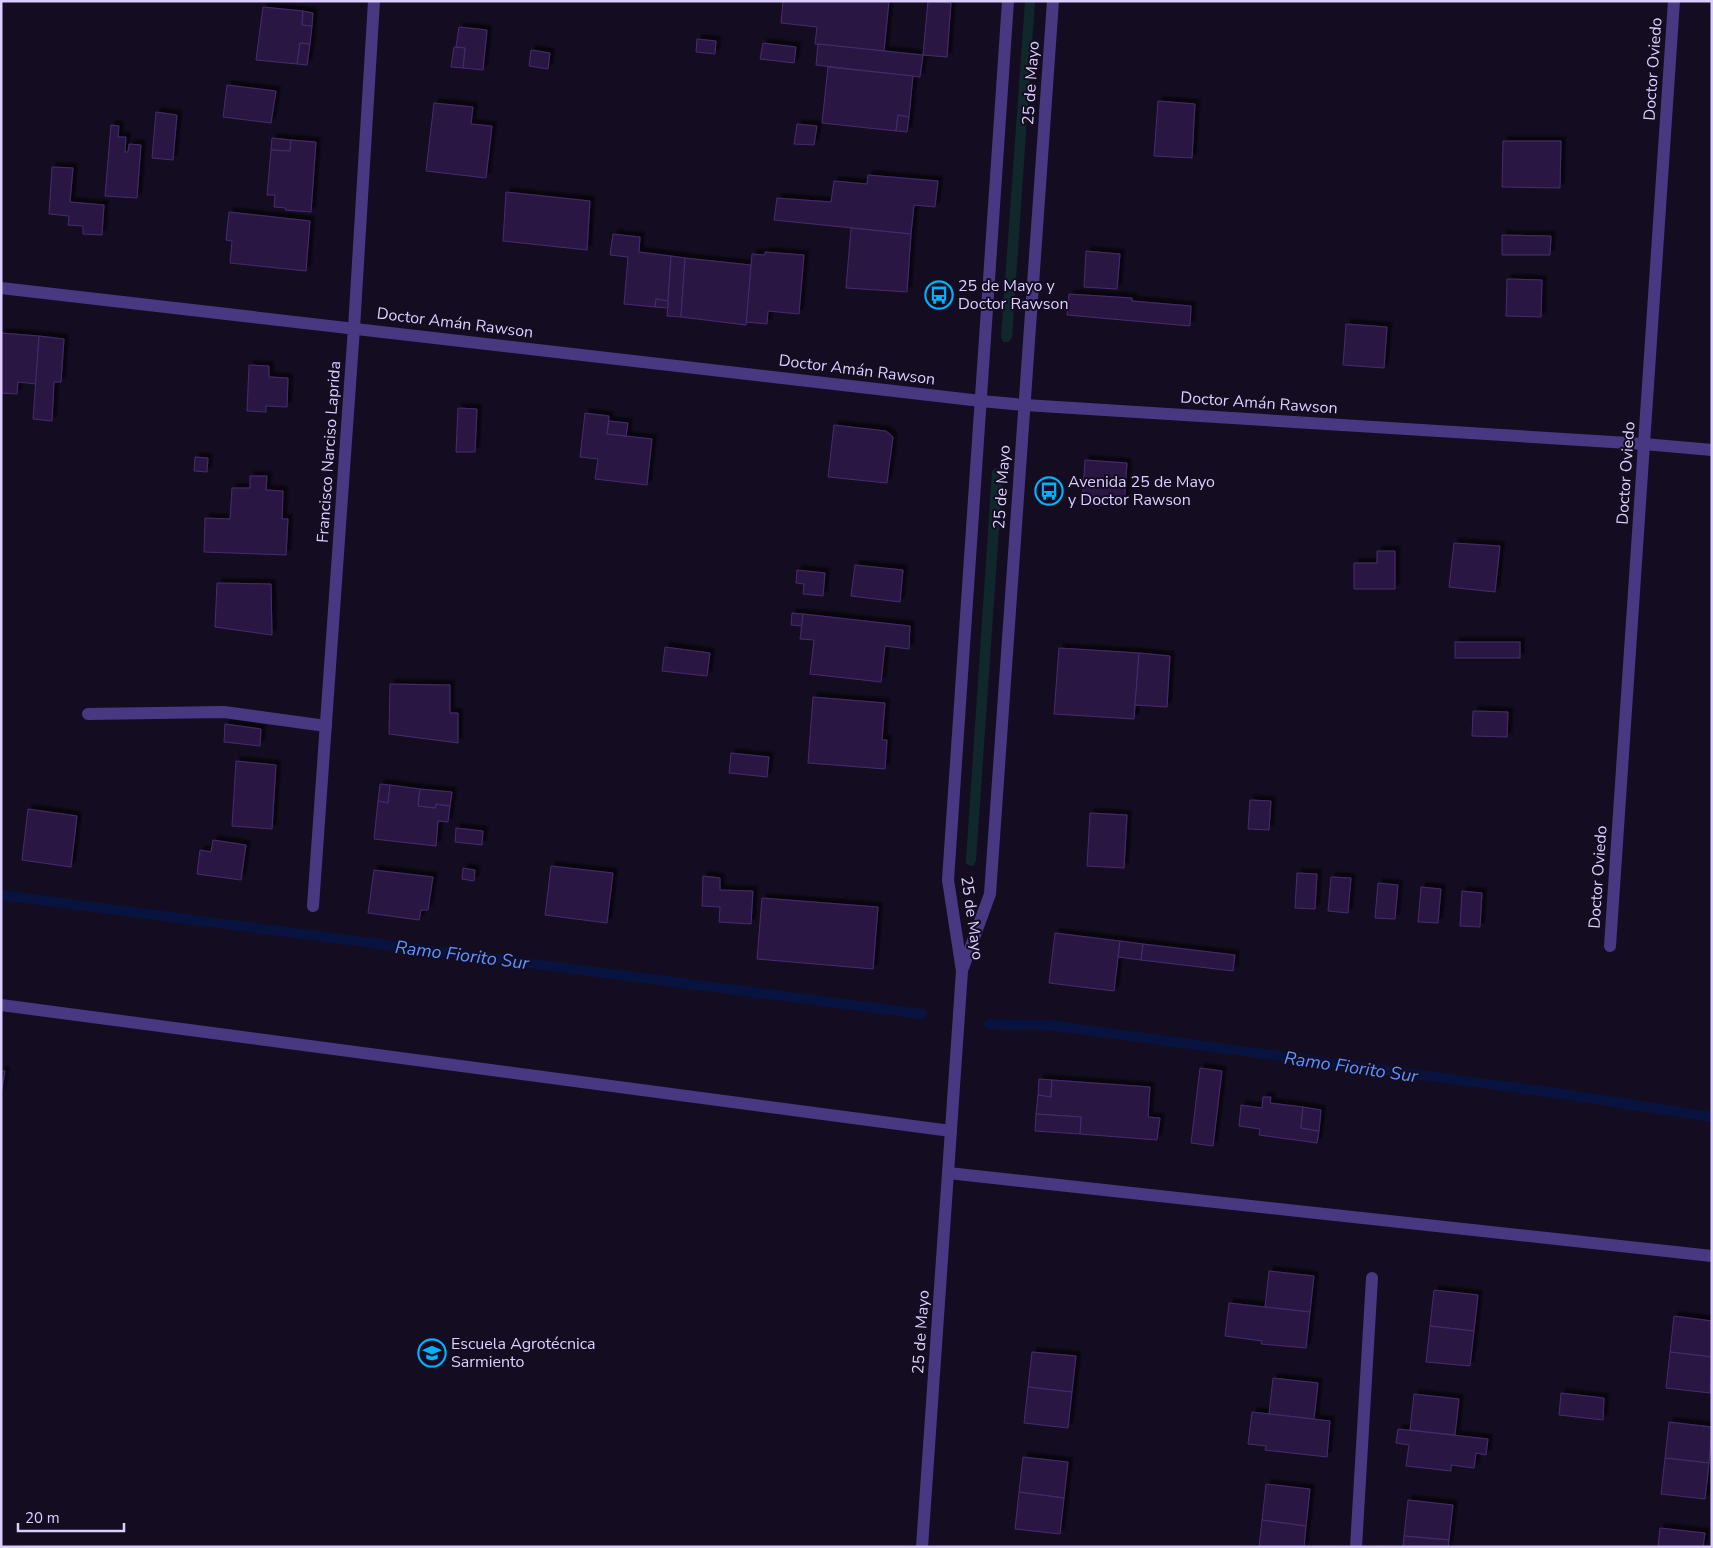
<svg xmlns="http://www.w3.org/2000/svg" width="1713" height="1548" viewBox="0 0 1713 1548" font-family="'Nunito Sans',sans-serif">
	<defs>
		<filter id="shadow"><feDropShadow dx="4.5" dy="-4.5" stdDeviation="1" flood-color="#0009"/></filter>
	</defs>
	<rect width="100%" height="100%" fill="#140d21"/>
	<g fill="#10272b">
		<polygon points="1025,1 1035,1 1012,338 1009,342 1003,342 1001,337"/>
		<polygon points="995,468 1000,469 1003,472 976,861 973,866 968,865 966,863 966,860 992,471"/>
	</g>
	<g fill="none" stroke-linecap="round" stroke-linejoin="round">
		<g stroke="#09133f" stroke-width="10">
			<polyline points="1,895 922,1014"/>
			<polyline points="989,1024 1048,1025 1549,1092 1712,1117"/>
		</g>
	</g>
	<g fill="#291942" stroke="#452b6f" filter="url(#shadow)">
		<polygon points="783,1 889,1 884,51 815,44 817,27 781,23"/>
		<polygon points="928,1 951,3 947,57 923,55"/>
		<polygon points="263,7 303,11 302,25 312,26 310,44 300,43 297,64 256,60"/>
		<polygon points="303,11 313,13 312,26 302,25"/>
		<polygon points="459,27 487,30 483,70 463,68 465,48 456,47"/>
		<polygon points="697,39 716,41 715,54 696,52"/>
		<polygon points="300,43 310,44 307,65 297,64"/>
		<polygon points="763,43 796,47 794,63 760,59"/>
		<polygon points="818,44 923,55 920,77 816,65"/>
		<polygon points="454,47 465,48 463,68 451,67"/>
		<polygon points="531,50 550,53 548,69 529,66"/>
		<polygon points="828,67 913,76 909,117 898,115 896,131 822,123"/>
		<polygon points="227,85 276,91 271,123 223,117"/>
		<polygon points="1158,101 1195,104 1192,158 1154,156"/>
		<polygon points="434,103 473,107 471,124 492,126 486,178 426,171"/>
		<polygon points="156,112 177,115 173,160 152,158"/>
		<polygon points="898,115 909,117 907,132 896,131"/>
		<polygon points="797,124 817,126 814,145 794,144"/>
		<polygon points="111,125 119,126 118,137 126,137 125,152 128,152 129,144 141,145 137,198 105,196"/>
		<polygon points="272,138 291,140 290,151 271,150"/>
		<polygon points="291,140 316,142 311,212 285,210 286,208 274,207 275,195 267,195 271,150 290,151"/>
		<polygon points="1503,141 1561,141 1560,188 1502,187"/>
		<polygon points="52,167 73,168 70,202 104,205 102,235 83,234 83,226 68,225 69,216 49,214"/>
		<polygon points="868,175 938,181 935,207 914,205 911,234 774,220 777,198 831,202 834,181 867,184"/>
		<polygon points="506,192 590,201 587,250 503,241"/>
		<polygon points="229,212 310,221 306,271 230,263 232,241 226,240"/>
		<polygon points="851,228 911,234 907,292 846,288"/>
		<polygon points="613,234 640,237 639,252 671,256 668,301 656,299 655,307 624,304 628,257 610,255"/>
		<polygon points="1502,235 1551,236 1550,255 1502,255"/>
		<polygon points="1086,251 1120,254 1117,289 1084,287"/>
		<polygon points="765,252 804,255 799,314 768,311 767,324 746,322 752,254 765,255"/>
		<polygon points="671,256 685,258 681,317 667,316"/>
		<polygon points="685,258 751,265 746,325 681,317"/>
		<polygon points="1507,279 1542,280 1541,317 1506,316"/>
		<polygon points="1069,294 1132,298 1132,301 1191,306 1190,326 1067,315"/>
		<polygon points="656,299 668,301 668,308 655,307"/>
		<polygon points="1346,324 1387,327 1384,368 1343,365"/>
		<polygon points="1,333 39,336 36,384 18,382 17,394 1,393"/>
		<polygon points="39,336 64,339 61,382 54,382 52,421 33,419"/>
		<polygon points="249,365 269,366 269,377 288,378 287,407 266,406 266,412 247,411"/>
		<polygon points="458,408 477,409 475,452 456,452"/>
		<polygon points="585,413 609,416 607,434 652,439 647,485 595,479 598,459 580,457"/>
		<polygon points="609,421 628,423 626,436 607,434"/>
		<polygon points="834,425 886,431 893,437 887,483 828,477"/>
		<polygon points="195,457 208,458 207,472 194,471"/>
		<polygon points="1085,460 1127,463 1124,506 1082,504"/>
		<polygon points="250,476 267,476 266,490 283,491 282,519 288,519 286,555 204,552 205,518 230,519 232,488 250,488"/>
		<polygon points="1454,543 1500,546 1495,592 1449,587"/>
		<polygon points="1377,551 1395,551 1395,589 1354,589 1354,563 1377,563"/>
		<polygon points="855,565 903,570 900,602 851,596"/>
		<polygon points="797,570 825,573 823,596 803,594 804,584 796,583"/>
		<polygon points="217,583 271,584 272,635 215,627"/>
		<polygon points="792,613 803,614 802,626 791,625"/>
		<polygon points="803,614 910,626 909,649 885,646 881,682 810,674 814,640 800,639"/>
		<rect x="1455" y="642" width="65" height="16"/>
		<polygon points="665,647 710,653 707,676 662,671"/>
		<polygon points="1059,648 1139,653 1134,719 1054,714"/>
		<polygon points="1139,653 1170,656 1167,707 1135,705"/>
		<polygon points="390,684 450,685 450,713 458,713 458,743 389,734"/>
		<polygon points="813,697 885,703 882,740 887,740 885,769 808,763"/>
		<polygon points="1473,711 1508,712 1507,737 1472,736"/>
		<polygon points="225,724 261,729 260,746 224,742"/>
		<polygon points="731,753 769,757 767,777 729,773"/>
		<polygon points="236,761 276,765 272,829 232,826"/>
		<polygon points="380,784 390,785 388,803 378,801"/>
		<polygon points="390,785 420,789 418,806 435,808 436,804 450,806 448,822 438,821 436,846 374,839 378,801 388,803"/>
		<polygon points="420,789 452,792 450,806 436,804 435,808 418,806"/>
		<polygon points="1250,800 1271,801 1269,830 1248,829"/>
		<polygon points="28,809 77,816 71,867 22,860"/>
		<polygon points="1090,813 1127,815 1124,868 1087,866"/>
		<polygon points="456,828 483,831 482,845 455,842"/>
		<polygon points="213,840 246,845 241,880 197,874 200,850 211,852"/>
		<polygon points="551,866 613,873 607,923 545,915"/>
		<polygon points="463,868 475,870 474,881 462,879"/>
		<polygon points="374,870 433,877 428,910 421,910 419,920 368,913"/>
		<polygon points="1297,873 1317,874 1315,909 1295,908"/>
		<polygon points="703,876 720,878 720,890 753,891 751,924 719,922 720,907 702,906"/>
		<polygon points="1331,877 1351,878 1348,913 1328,911"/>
		<polygon points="1378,883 1398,885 1395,919 1375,918"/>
		<polygon points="1421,887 1441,889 1438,923 1418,922"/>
		<polygon points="1462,891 1482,893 1480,927 1460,926"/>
		<polygon points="762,898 878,907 873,969 757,959"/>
		<polygon points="1055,933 1120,941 1114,991 1049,983"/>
		<polygon points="1120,941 1143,944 1141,960 1118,957"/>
		<polygon points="1143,944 1235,955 1233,971 1141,960"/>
		<polygon points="1200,1068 1222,1071 1213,1146 1191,1143"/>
		<polygon points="1,1071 5,1071 1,1094"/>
		<polygon points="1039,1079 1052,1080 1051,1097 1038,1095"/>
		<polygon points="1052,1080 1150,1087 1148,1117 1160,1118 1157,1140 1080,1134 1081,1117 1036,1114 1038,1095 1051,1097"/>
		<polygon points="1263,1097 1271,1097 1270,1103 1303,1107 1301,1128 1319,1131 1317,1143 1259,1135 1260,1129 1239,1126 1241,1105 1262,1108"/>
		<polygon points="1303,1107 1321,1110 1319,1131 1301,1128"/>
		<polygon points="1036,1114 1081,1117 1080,1134 1035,1131"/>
		<polygon points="1269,1271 1314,1276 1310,1312 1265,1307"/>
		<polygon points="1434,1290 1478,1295 1474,1331 1430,1326"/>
		<polygon points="1229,1303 1310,1312 1306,1348 1261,1344 1262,1341 1225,1336"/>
		<polygon points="1674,1316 1712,1321 1712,1357 1670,1352"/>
		<polygon points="1430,1326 1474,1331 1470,1366 1426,1362"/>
		<polygon points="1032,1352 1076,1356 1072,1392 1028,1387"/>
		<polygon points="1670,1352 1712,1357 1710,1393 1666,1388"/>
		<polygon points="1273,1378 1318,1383 1314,1419 1269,1414"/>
		<polygon points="1028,1387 1072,1392 1068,1428 1024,1423"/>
		<polygon points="1561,1393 1604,1398 1603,1420 1559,1415"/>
		<polygon points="1414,1394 1459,1399 1455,1435 1410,1430"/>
		<polygon points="1252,1412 1330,1421 1327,1457 1265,1450 1266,1446 1248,1444"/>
		<polygon points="1669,1422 1712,1427 1709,1463 1665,1458"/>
		<polygon points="1398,1429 1488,1439 1486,1455 1476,1453 1474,1468 1451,1465 1451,1471 1406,1466 1409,1445 1396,1443"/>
		<polygon points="1023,1457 1068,1462 1064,1498 1019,1492"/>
		<polygon points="1665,1458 1709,1463 1705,1499 1661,1494"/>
		<polygon points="1266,1484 1310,1489 1306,1526 1262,1520"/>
		<polygon points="1019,1492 1064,1498 1060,1534 1015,1529"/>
		<polygon points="1408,1500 1453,1505 1449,1540 1404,1536"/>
		<polygon points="1262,1520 1306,1526 1304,1547 1259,1547"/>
		<polygon points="1660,1528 1705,1533 1703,1547 1658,1547"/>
		<polygon points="1404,1536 1449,1540 1448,1547 1403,1547"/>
	</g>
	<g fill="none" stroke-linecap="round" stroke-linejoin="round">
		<polyline stroke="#483881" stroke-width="12" points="88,714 224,712 326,726"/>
		<g stroke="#483881" stroke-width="12">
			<polyline points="1,288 981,401 1025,405 1644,444 1712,450"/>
			<polyline points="313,906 354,328 374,1"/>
			<polyline points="1610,946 1674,1"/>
			<polyline points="1,1005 951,1131"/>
			<polyline points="948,1173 1712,1256"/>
			<polyline points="1356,1547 1372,1278"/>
		</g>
		<g stroke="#483881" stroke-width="12">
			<polyline points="963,968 990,894 1053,1"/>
			<polyline points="922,1547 962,971 948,880 1008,1"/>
		</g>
	</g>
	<defs>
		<g id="bus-ring" transform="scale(1.4375)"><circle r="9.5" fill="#140d21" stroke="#00b2f9" stroke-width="1.5"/><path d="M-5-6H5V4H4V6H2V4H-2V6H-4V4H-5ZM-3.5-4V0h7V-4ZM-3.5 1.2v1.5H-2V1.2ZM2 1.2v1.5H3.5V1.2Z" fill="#00b2f9"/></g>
		<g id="school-ring" transform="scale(1.4375)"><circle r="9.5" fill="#140d21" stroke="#00b2f9" stroke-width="1.5"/><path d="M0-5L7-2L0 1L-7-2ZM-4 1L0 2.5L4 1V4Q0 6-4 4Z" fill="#00b2f9"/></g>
	</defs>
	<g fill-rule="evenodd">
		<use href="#bus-ring" x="939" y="295"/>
		<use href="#bus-ring" x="1049" y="491"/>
		<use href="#school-ring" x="432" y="1353"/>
	</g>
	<g text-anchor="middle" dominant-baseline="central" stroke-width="4" stroke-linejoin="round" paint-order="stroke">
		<g font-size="16" fill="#dcceff" stroke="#140d21">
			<text transform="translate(1653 69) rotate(-86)">Doctor Oviedo</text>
			<text transform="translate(1031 83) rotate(-86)">25 de Mayo</text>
			<text transform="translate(455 323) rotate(7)">Doctor Amán Rawson</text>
			<text transform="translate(857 370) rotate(7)">Doctor Amán Rawson</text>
			<text transform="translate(1259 403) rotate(4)">Doctor Amán Rawson</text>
			<text transform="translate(329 452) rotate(-86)">Francisco Narciso Laprida</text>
			<text transform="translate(1626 473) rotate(-86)">Doctor Oviedo</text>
			<text transform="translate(1002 487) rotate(-86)">25 de Mayo</text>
			<text transform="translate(1598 877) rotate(-86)">Doctor Oviedo</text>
			<text transform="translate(972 918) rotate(82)">25 de Mayo</text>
			<text transform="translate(921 1332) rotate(-86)">25 de Mayo</text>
		</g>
		<g font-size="16" fill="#dcceff" stroke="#140d21" text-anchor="start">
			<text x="958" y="286">25 de Mayo y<tspan x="958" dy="18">Doctor Rawson</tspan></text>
			<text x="1068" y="482">Avenida 25 de Mayo<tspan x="1068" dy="18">y Doctor Rawson</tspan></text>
			<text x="451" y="1344">Escuela Agrotécnica<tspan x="451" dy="18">Sarmiento</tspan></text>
		</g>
		<g font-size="18" font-style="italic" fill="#5c95ff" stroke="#140d21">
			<text transform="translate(462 955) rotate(7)">Ramo Fiorito Sur</text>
			<text transform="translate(1351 1067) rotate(8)">Ramo Fiorito Sur</text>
		</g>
	</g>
	<rect width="1713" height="1548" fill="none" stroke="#dcceff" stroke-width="5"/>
	<path d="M18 1523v8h106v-8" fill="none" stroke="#dcceff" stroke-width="2.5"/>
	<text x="25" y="1523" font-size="15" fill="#dcceff" stroke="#140d21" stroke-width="4" paint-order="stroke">20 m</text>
</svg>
